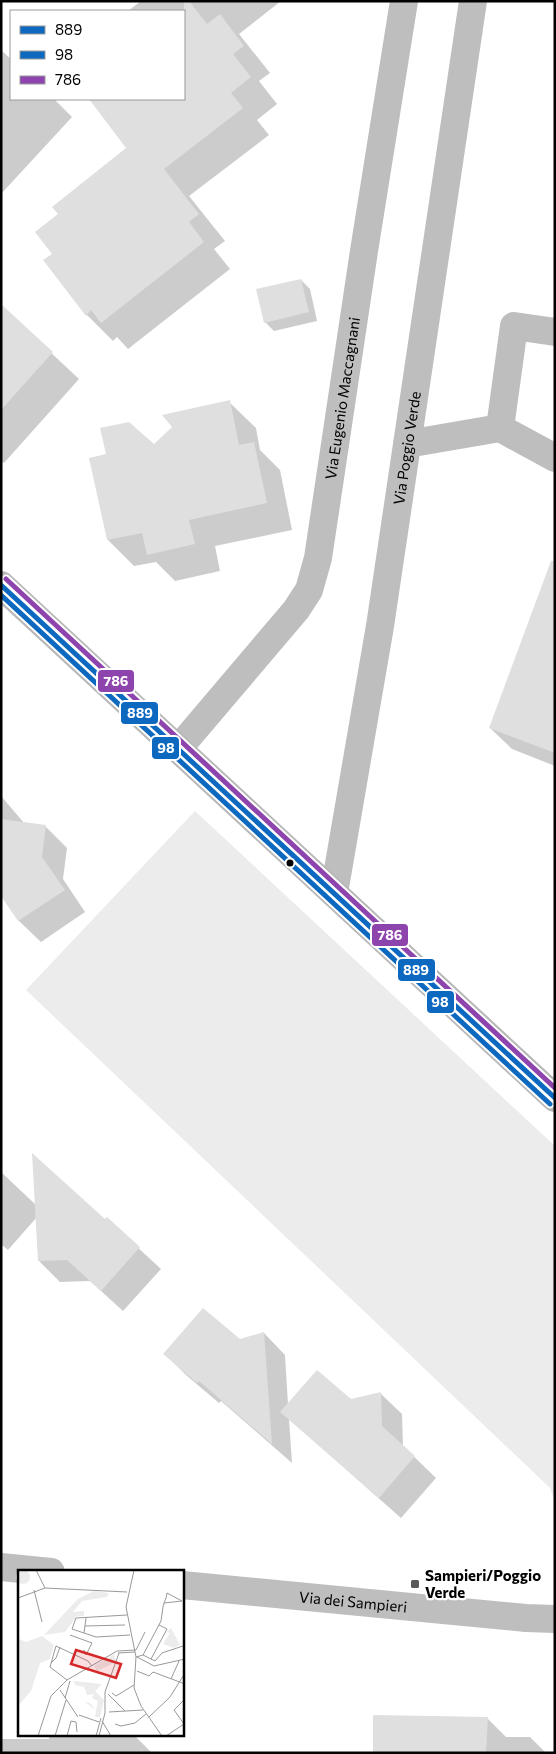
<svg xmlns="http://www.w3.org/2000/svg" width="556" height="1754" viewBox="0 0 556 1754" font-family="Commissioner,sans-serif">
	<rect width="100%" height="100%" fill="#fff"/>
	<polygon fill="#ececec" points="195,811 555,1146 555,1502 550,1488 26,990"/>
	<g fill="#0003">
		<polygon points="141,1 281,1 239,34 270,73 259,81 277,104 257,120 269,135 189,196 225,241 214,249 230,269 128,349 117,337 113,341 87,315 45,261 54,254 60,214 128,148 91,99 184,99 184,11 128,11"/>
		<polygon points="1,50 11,59 11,99 54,99 72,117 1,194"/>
		<polygon points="301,280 310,289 317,321 274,331 265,322"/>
		<polygon points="1,306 79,379 4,463 1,461"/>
		<polygon points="229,402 256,428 260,450 280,470 292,530 215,546 220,571 175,581 156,562 134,566 108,540 154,446"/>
		<polygon points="555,623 555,766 512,749 490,728"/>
		<polygon points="1,796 25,824 46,827 67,848 63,879 85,912 41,942 19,921 1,893"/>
		<polygon points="1,1172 36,1205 105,1221 107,1219 161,1269 123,1311 90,1281 60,1282 39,1261 37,1217 8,1250 1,1244"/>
		<polygon points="264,1333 285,1355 288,1404 350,1401 380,1393 402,1414 403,1446 436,1478 401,1518 289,1419 292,1463 221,1401 219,1403 186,1375 165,1354 240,1341"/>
		<polygon points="487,1718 506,1737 530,1737 546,1753 374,1753"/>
		<polygon points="49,1735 135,1736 152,1753 1,1753 1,1739 49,1739"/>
	</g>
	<g fill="#dfdfdf">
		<polygon points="184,1 189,1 207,24 220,14 244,46 233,54 251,77 231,93 243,108 164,169 199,214 189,222 204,242 101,323 91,310 86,316 43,260 52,254 35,232 58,214 52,207 126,148 89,99 184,99"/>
		<polygon points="301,279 309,312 264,323 256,289"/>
		<polygon points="1,304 53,352 1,410"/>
		<polygon points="230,400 239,445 254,442 267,503 189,520 195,544 147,555 142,533 107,540 89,458 106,454 100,428 129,422 154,444 172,427 162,415"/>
		<polygon points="551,561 555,561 555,753 489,728"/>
		<polygon points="1,819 46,825 42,857 65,890 18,921 1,896"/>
		<polygon points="32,1153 105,1219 107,1217 140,1247 101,1291 67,1260 38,1261"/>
		<polygon points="203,1308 240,1339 264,1332 272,1444 199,1381 197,1383 163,1354"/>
		<polygon points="317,1370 351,1399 381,1392 382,1426 415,1456 379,1498 280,1412"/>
		<polygon points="373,1715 488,1717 486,1753 373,1753"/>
	</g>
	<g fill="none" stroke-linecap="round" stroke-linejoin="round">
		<g stroke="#bebebe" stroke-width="28">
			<polyline points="555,332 514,326 500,428 555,458"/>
			<polyline points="407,444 500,428"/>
			<path id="s1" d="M178,749L296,610L309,590L318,558L364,251L404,1"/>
			<path id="s2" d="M334,893L380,626L473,1"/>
			<polyline points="1,1567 51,1572"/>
			<path id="s3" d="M182,1585L526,1618L555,1619"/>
		</g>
		<polyline stroke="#b8b8b8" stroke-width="28" points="1,585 555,1098"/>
		<g stroke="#fff" stroke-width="9">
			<polyline id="bus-1" points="1,585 555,1098"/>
		</g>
		<g stroke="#fff" stroke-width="9">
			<polyline id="bus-2" points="1,595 550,1104"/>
		</g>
		<g stroke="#fff" stroke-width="9">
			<polyline id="bus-3" points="6,579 555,1088"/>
		</g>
		<use href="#bus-1" stroke="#0c69bf" stroke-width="5"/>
		<use href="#bus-2" stroke="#0c69bf" stroke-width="5"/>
		<use href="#bus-3" stroke="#8e44ad" stroke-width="5"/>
	</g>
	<circle fill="#000" stroke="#fff" stroke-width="2" cx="290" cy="863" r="4.5"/>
	<rect fill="#595959" stroke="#fff" stroke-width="2" x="410" y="1579" width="10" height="10" rx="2.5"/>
	<g text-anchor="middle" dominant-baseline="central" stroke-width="4.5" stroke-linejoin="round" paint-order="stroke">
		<g font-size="15" fill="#000" stroke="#fff">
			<text stroke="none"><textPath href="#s1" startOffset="401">Via Eugenio Maccagnani</textPath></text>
			<text stroke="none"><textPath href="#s2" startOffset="451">Via Poggio Verde</textPath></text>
			<text stroke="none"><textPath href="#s3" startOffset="172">Via dei Sampieri</textPath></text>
		</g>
		<g font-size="15" font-weight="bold" fill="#000" stroke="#fff" text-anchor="start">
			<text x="425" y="1575">Sampieri/Poggio<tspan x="425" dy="17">Verde</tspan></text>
		</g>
	</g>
	<g transform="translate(18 1570)">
		<rect width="166" height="166" fill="#fff"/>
		<path d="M-2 7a7 7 0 1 1 14 0a7 7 0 1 1-14 0ZM76,21L91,23L89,27L64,31L55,42L66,41V46H59L47,62L26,65L60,29ZM153,58L162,75L156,78L145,74L152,63L149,62ZM24,66L36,75L32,89L22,93L13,121L0,136L1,69L8,72ZM96,84L98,92L79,101L76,96ZM56,111L84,114L77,121L86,130L82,147H77L78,140L67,132L72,133L78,140L80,131L74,128L76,124L69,125L66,117L57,115Z" fill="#ececec"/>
		<path fill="none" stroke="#999" stroke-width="1" d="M18,0L27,18M116,0L108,37L118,87L116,118L123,136L144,166M16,20L24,52M0,28L27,18L109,22M109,45L58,48L54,59L78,67L112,65M67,56L107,55M66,63L68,48M52,65L74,73L68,85L66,80M100,83L117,82M125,85L143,51L145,37L146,33L148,28L149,23L164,31L146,33M118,87L125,85L137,91L144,83L165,76M119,87L136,96L167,89M133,89L149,59L141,55M33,93L38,88L42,77M119,101L131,106L135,102L167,114M153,109L161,91M49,110L32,97L38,76L70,91L74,96M42,120L60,147M94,123L98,126L116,115M90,124L107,141M47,128L52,111M91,142L125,140M61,145L81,152M131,147L152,127L167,103M84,151L93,166M97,154L103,156L117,153L128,144M20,166L33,126L49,110L99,81L118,80L127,62M37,166L48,130M49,166L53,151L58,152L59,162M78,166L83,148M81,166L87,143V122L101,83M148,166L166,154L156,140L167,129"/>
		<path fill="#d62828" fill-opacity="0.15" stroke="#d62828" stroke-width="2.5" d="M58,80L103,94L98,108L53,94Z"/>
		<rect width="166" height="166" fill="none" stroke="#000" stroke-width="2.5"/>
	</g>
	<g stroke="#fff" stroke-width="2">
		<rect x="97" y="669" width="38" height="24" rx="5" fill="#8e44ad"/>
		<rect x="120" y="701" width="39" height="24" rx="5" fill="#0c69bf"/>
		<rect x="151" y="736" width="29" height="24" rx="5" fill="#0c69bf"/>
		<rect x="371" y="923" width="38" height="24" rx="5" fill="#8e44ad"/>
		<rect x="397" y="958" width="39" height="24" rx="5" fill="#0c69bf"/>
		<rect x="426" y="990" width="29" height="24" rx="5" fill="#0c69bf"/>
	</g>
	<g font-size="14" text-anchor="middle" font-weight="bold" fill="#fff">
		<text x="116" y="686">786</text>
		<text x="140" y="718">889</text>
		<text x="166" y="753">98</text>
		<text x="390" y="940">786</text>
		<text x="416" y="975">889</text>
		<text x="440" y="1007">98</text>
	</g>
	<rect width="556" height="1754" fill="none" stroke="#000000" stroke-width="5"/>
	<rect x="10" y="10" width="175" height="90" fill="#ffffff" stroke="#999999"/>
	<rect x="20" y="26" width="25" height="8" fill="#0c69bf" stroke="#999999"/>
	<text x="55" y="35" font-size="15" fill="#000000">889</text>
	<rect x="20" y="51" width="25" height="8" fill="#0c69bf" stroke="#999999"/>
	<text x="55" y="60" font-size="15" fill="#000000">98</text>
	<rect x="20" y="76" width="25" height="8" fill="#8e44ad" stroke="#999999"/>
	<text x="55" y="85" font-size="15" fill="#000000">786</text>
</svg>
